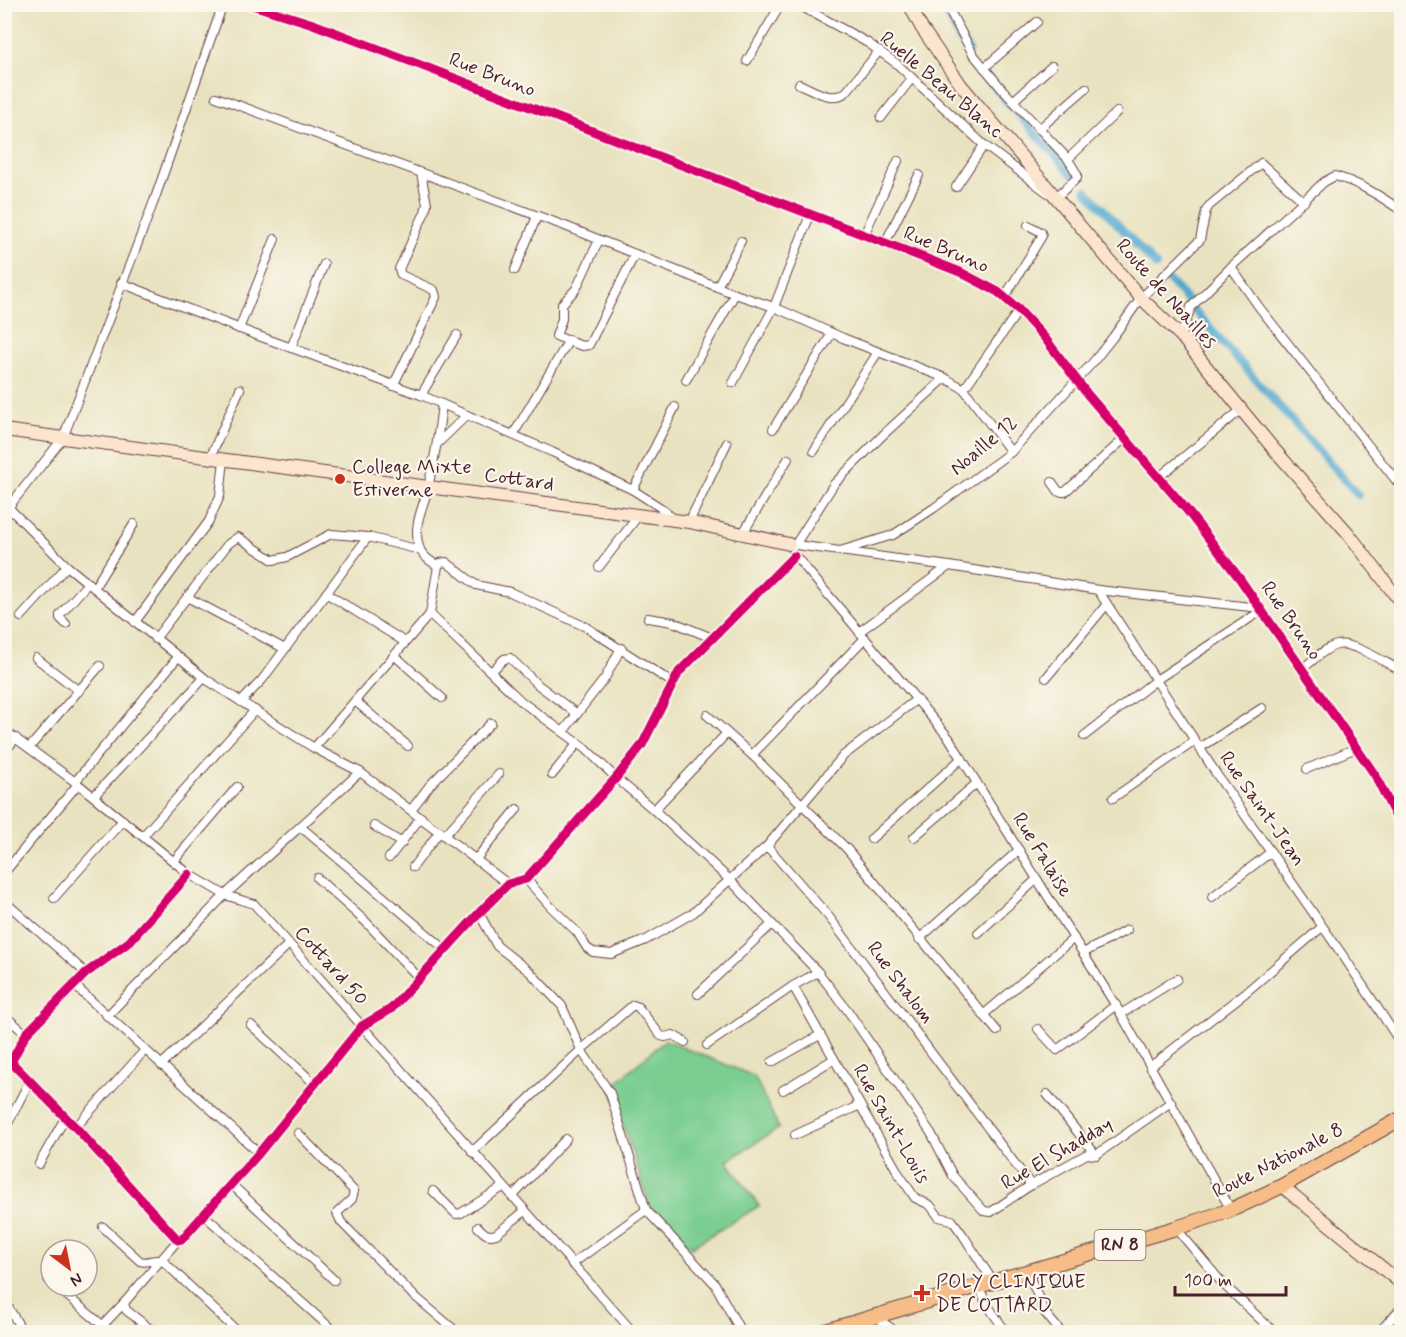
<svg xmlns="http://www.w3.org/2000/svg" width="1406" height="1337" viewBox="0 0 1406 1337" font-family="Mynerve,sans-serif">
	<rect width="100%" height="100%" fill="#fbf7ec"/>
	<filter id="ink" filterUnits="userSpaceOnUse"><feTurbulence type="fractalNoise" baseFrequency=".0167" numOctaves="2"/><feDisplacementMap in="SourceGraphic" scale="12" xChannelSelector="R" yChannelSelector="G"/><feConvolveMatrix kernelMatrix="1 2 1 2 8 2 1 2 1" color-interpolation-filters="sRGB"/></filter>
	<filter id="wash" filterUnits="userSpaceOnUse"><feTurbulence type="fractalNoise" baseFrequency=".008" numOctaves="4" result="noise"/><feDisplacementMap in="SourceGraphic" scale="24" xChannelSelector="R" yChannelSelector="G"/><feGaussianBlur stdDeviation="1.35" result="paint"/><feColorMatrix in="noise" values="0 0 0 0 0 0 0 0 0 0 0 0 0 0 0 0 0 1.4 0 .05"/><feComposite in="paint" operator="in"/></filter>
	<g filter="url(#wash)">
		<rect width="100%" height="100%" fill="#e9e2c0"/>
		<polygon fill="#7ace92" stroke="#62765e" stroke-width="1.5" points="665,1040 754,1076 779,1128 727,1161 759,1206 691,1247 651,1210 611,1087"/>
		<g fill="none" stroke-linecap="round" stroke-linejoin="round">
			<g stroke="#52a9cf" stroke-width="8">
				<polyline points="947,14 959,38 968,50"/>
				<polyline points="989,79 1001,95 1073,175"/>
				<polyline points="1086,190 1156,266"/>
				<polyline points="1169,281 1187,300"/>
				<polyline points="1193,309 1358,495"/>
			</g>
		</g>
	</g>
	<g filter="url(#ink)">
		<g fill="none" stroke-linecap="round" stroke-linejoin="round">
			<g stroke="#623c41" stroke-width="10">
				<g id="street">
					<polyline points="249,4 313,24 927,259 960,272 998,292 1019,310 1044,337 1088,395 1186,509 1240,579 1375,775 1402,829"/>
					<polyline points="797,4 868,43 897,64 984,145 1048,193"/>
					<polyline points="946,4 973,54 1002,89 1068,159"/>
					<polyline points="747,61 781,4"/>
					<polyline points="984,68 1037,22"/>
					<path d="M799,84C814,90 833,104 847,91L879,51"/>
					<polyline points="216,97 565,226 735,294 774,307 843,338 945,378 964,389 1011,452"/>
					<polyline points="1013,101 1052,66"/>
					<polyline points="881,118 912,78"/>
					<polyline points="1039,129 1086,88"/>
					<polyline points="956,187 984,145"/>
					<polyline points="1055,198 1077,178 1077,174 1068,159 1117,112"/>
					<polyline points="864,235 898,161"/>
					<polyline points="599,240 576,289 562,304 562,319 556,336 582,346 589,345 635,254"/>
					<polyline points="885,243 919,175"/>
					<polyline points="1231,267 1259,307 1402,488"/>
					<polyline points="515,270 537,216"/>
					<polyline points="121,283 256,335 421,395 552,452 633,490 661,508 674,519"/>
					<polyline points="717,287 741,241"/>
					<polyline points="1004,298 1042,236 1041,232 1028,225"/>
					<polyline points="239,329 275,239"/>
					<path d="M1181,336L1191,307L1231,267L1324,182L1335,176C1360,183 1380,196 1402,211"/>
					<polyline points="291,348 324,264"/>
					<polyline points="686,380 735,294"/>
					<polyline points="733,383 774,307 810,215"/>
					<polyline points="393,386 436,297 434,290 401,275 399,269 425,212 427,204 421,173"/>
					<polyline points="964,389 1019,310"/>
					<polyline points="421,395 457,335"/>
					<polyline points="773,429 832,333"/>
					<polyline points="513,435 569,340"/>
					<polyline points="437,444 467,415"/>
					<polyline points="814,451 878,352"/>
					<polyline points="210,458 240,389"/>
					<polyline points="1159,477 1241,410"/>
					<polyline points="1052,482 1059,492 1065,492 1125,438"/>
					<polyline points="633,490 675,407"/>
					<polyline points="8,507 67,566 207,680 314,748 360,772 508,884"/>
					<polyline points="4,513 63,438 154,201 223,4"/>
					<polyline points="689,522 727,443"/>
					<polyline points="743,533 788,459"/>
					<polyline points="789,544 949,566 1098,590 1260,608"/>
					<polyline points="795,545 834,484 884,434 945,378"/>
					<polyline points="840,551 893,535 934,508 1011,452 1094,361 1113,337 1141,298 1200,240 1206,211 1209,206 1261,163 1304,202"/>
					<polyline points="793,553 949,738 1121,1014 1231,1210"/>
					<path d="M438,566C430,561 422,556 419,547C412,523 425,505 429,483C435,457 439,431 442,404"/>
					<polyline points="599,567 638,516"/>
					<polyline points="94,588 134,524"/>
					<polyline points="1098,590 1217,775 1346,960 1402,1045"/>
					<polyline points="326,593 405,642"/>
					<polyline points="187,597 285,649"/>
					<polyline points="430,614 438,566 440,563 446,562 476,585 510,592 586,627 673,683"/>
					<polyline points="21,617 67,566"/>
					<polyline points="648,618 673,622 712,638"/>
					<polyline points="135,622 209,521 220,496 224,460"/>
					<polyline points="66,624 60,618 60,615 88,583"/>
					<polyline points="859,632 949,566"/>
					<polyline points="155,639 228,544 238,537 273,560 287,557 331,534 368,537 420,550"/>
					<polyline points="394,655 442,698"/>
					<polyline points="36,658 79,691"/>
					<path d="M1302,669C1313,661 1324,648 1337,645C1353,641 1387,664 1402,671"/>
					<polyline points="491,672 504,659 510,658 537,684 577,714"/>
					<polyline points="1046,678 1107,604"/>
					<polyline points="355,701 408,746"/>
					<polyline points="241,702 262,680 368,537"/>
					<polyline points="707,715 752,755 865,638"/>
					<polyline points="4,730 78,784 189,874 225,895 254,904 633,1332"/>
					<polyline points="563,732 605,678 621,648"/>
					<polyline points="1084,736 1156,680 1261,611"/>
					<polyline points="29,748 100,666"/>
					<polyline points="314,748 430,614 522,702 585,748 616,778 654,810 731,881 818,972 848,1011 931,1133 953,1176 984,1211 991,1212 1031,1185 1087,1154 1096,1155 1171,1102"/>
					<polyline points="1200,748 1262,708"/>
					<polyline points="4,752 16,738"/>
					<polyline points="752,755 847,849 997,1031"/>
					<polyline points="1307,769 1356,748"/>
					<polyline points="552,775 578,743"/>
					<polyline points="75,782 178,657"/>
					<polyline points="94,796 204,678"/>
					<polyline points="1113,798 1195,741"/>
					<polyline points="411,810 430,785 491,723"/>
					<polyline points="654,810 727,733"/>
					<polyline points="374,826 402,843"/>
					<polyline points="301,827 446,950"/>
					<polyline points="445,835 499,774"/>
					<polyline points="143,836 255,710"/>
					<polyline points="914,837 977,783"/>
					<polyline points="871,839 962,758"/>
					<polyline points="767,846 843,756 917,699"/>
					<polyline points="389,858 421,817"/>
					<polyline points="476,859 517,809"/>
					<polyline points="174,861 237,787"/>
					<polyline points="413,867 440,831"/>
					<polyline points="4,873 78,784"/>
					<polyline points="189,874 129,942 86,973 26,1034 11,1062 79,1131 178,1240 182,1239 259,1153 362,1026 391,1009 479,913 508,884 526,879 616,778 642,745 679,672 794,556"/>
					<polyline points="317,878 366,922 420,979"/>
					<polyline points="526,879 551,907 577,932 587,948 593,952 611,954 646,940 693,913 767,846 829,917 1031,1185"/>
					<polyline points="1212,897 1271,852"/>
					<polyline points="54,898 123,820"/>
					<polyline points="4,901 86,973"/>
					<polyline points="479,913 497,946 530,972 562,1006 581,1050 610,1093 646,1210 715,1284 741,1332"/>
					<polyline points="978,933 1037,879"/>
					<polyline points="919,939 1019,850"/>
					<polyline points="1083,953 1127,930"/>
					<polyline points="818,972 793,986 899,1174 915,1198 930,1205 939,1217 952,1220 963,1235 994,1283"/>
					<polyline points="74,985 259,1153"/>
					<polyline points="698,994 772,924"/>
					<polyline points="1121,1014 1177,979"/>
					<polyline points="4,1015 26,1034"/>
					<polyline points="983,1015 1074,938"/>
					<polyline points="107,1016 225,895 360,772"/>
					<polyline points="251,1025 316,1085"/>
					<polyline points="1038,1029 1057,1050 1116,1005"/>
					<polyline points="707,1045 793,986"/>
					<polyline points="772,1062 820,1035"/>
					<polyline points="161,1065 289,944"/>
					<polyline points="1150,1067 1245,993 1322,927"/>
					<polyline points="4,1073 11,1062"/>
					<polyline points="783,1090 834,1059"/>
					<polyline points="1047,1094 1096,1155"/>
					<polyline points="75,1128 145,1050"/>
					<polyline points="4,1131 29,1082"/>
					<polyline points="298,1133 354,1191 352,1199 337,1213 341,1222 411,1293 457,1332"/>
					<polyline points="795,1135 860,1105"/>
					<polyline points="472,1152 581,1050 633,1005 638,1007 661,1036 665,1037 673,1035 685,1042"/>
					<polyline points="39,1164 65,1118"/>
					<polyline points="231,1184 334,1280"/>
					<polyline points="433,1191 456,1214 461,1213 503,1187"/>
					<polyline points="512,1197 566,1139"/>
					<polyline points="204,1215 335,1332"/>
					<path d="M103,1227L140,1261C149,1264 155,1257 163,1261L238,1332"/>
					<path d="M478,1227C484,1233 487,1237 496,1234L525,1211"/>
					<polyline points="1176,1228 1223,1284 1274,1332"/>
					<polyline points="572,1264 646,1210"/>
					<polyline points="1028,1273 1045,1313 1061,1332"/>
					<polyline points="48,1279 51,1282"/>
					<polyline points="55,1286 111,1332"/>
					<polyline points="979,1287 986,1303 1006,1332"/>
					<polyline points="4,1300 23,1332"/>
					<polyline points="876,1317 896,1332"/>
					<polyline points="103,1325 124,1303"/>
					<polyline points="154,1332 126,1310 124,1303 178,1240"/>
					<polyline points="1379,1332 1402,1307"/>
				</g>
			</g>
			<g stroke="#623c41" stroke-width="14">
				<g id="secondary">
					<polyline points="909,4 921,27 961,85 1141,298 1181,336 1272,447 1348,533 1402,604"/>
					<polyline points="4,430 689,522 789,544"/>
					<polyline points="1282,1186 1402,1284"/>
				</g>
			</g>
			<g stroke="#623c41" stroke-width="16">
				<polyline id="primary" points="822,1332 1176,1228 1231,1210 1282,1186 1402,1118"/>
			</g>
			<use href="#street" stroke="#fff" stroke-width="8"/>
			<use href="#secondary" stroke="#fce5cf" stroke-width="12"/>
			<use href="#primary" stroke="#f7bd88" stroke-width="14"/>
			<g stroke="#fbf7ec" stroke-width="13">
				<g id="cycleway">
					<polyline points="249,4 313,24 927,259 960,272 998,292 1019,310 1044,337 1088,395 1186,509 1240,579 1375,775 1402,829"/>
					<polyline points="189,874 129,942 86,973 26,1034 11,1062 79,1131 178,1240 182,1239 259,1153 362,1026 391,1009 479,913 508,884 526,879 616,778 642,745 679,672 794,556"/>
				</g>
			</g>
			<use href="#cycleway" stroke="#d6006c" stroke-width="9"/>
		</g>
	</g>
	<g fill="#c8321e" stroke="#fbf7ec" stroke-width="2">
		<circle cx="340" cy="479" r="6"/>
		<path d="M919 1284h6v6h6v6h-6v6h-6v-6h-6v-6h6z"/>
	</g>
	<g text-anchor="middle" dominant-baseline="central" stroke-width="4.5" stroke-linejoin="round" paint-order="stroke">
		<rect fill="#fbf7ec" stroke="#7f6065" stroke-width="1.5" x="1094.5" y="1230" width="51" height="30" rx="4.5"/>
		<g font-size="18" font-weight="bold" fill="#4a1f2b">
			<text x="1120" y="1245">RN 8</text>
		</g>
		<g font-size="20" fill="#4a1f2b" stroke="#fbf7ec">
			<text transform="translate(492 75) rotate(21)">Rue Bruno</text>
			<text transform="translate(941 85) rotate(40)">Ruelle Beau Blanc</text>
			<text transform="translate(946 250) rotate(23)">Rue Bruno</text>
			<text transform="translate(1166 294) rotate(48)">Route de Noailles</text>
			<text transform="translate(984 446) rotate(-40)">Noaille 12</text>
			<text transform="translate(519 480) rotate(8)">Cottard</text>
			<text transform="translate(1291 621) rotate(55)">Rue Bruno</text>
			<text transform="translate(1262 809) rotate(55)">Rue Saint-Jean</text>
			<text transform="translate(1042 855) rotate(58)">Rue Falaise</text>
			<text transform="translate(331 966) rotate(48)">Cottard 50</text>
			<text transform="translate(900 983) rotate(53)">Rue Shalom</text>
			<text transform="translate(891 1124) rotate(60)">Rue Saint-Louis</text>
			<text transform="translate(1057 1154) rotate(-30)">Rue El Shadday</text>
			<text transform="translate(1278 1161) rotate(-27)">Route Nationale 8</text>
		</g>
		<g font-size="20" fill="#4a1f2b" stroke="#fbf7ec" text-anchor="start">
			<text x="352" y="467">College Mixte<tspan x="352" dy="23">Estiverne</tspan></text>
			<text x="936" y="1282">POLY CLINIQUE<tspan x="936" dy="23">DE COTTARD</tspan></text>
		</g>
	</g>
	<rect width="1406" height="1337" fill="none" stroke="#fbf7ec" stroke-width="24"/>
	<g transform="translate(69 1268) rotate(148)"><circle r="28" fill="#fbf7ec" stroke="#b4a19f" stroke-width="1.5"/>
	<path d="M0-4.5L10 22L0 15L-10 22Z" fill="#c8321e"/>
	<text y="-9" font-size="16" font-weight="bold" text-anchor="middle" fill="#4a1f2b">N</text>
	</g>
	<path d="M1175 1286v9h111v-9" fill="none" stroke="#4a1f2b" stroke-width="3"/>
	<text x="1184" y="1286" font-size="18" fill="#4a1f2b" stroke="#fbf7ec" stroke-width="4.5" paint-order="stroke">100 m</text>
</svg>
